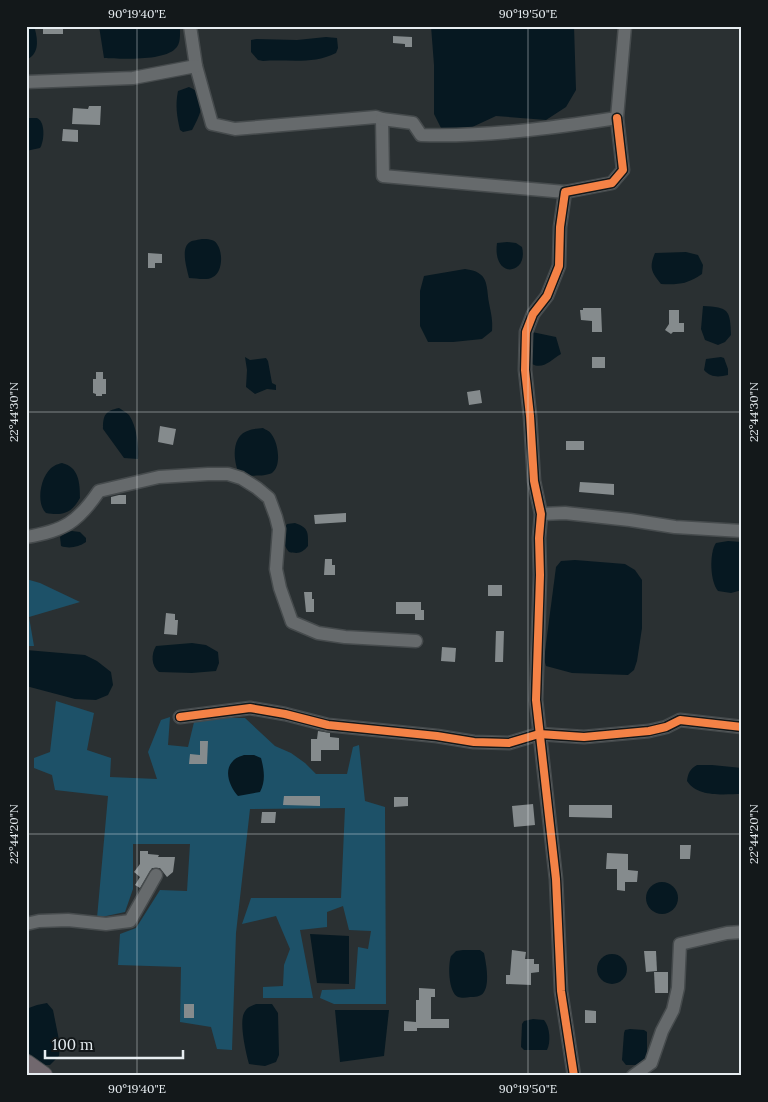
<svg xmlns="http://www.w3.org/2000/svg" width="768" height="1102" viewBox="0 0 768 1102" font-family="Lora,serif">
	<rect width="100%" height="100%" fill="#2a3032"/>
	<g fill="#1d5168">
		<polygon points="26,579 40,583 80,602 29,617 34,646 26,646"/>
		<polygon points="56,701 94,713 87,750 111,758 110,777 157,779 148,752 161,720 170,717 168,745 188,747 195,718 245,718 275,746 291,753 305,763 316,774 347,774 353,747 359,745 365,801 385,807 386,1004 334,1004 320,998 322,990 355,989 358,947 368,949 371,931 349,930 343,906 327,912 327,927 300,930 313,998 263,998 263,987 283,986 284,965 290,949 276,916 242,924 251,898 341,898 345,808 250,809 236,933 232,1050 217,1049 211,1027 180,1022 181,967 118,965 120,934 136,928 160,890 187,891 190,844 133,844 133,889 125,912 97,918 108,796 55,790 52,775 34,768 34,758 50,752"/>
	</g>
	<g fill="#061821">
		<path d="M26,26H34C38,39 40,54 26,60Z"/>
		<path d="M99,26H180C180,34 181,44 175,49C163,61 120,59 104,58Z"/>
		<polygon points="431,26 574,26 576,90 566,107 546,120 496,116 468,129 442,130 434,114 434,65"/>
		<path d="M326,37L337,38L338,48L336,53C312,65 289,59 263,61L258,60L251,52V40L256,39L297,40Z"/>
		<path d="M189,87C210,96 200,115 192,130L183,132L180,130C177,117 175,105 178,91Z"/>
		<path d="M28,118C30,118 35,118 37,118C46,122 44,142 40,148L26,151V119Z"/>
		<path d="M202,239C208,239 214,239 217,244C223,252 223,272 213,277C207,281 196,278 189,278C187,269 180,248 190,242C193,240 199,240 202,239Z"/>
		<path d="M507,242L516,243L522,247C529,275 492,280 497,243Z"/>
		<path d="M686,252L698,255L703,265L702,274C688,284 677,285 661,284C651,272 649,267 655,253Z"/>
		<path d="M465,269C489,272 486,284 489,303C491,313 493,321 492,331L482,339L453,342H428L420,326V291L424,276Z"/>
		<path d="M703,306C729,307 730,310 731,335L725,342L718,345L705,340L701,329Z"/>
		<path d="M532,332L556,337L561,354C551,360 543,370 532,364C528,352 530,343 532,332Z"/>
		<polygon points="245,357 250,360 266,358 268,361 272,383 276,385 276,390 267,389 255,394 246,387 247,370"/>
		<path d="M721,357L724,358L728,369V375C719,377 711,378 704,370L706,359Z"/>
		<path d="M119,408C122,410 126,412 129,415C137,427 139,446 138,459L124,458L103,429C103,415 105,411 119,408Z"/>
		<path d="M263,428C266,430 270,431 272,435C278,443 282,466 272,473C264,477 249,475 240,476C233,462 230,435 250,430C254,428 259,429 263,428Z"/>
		<path d="M62,463C79,467 80,483 80,498C72,513 63,516 46,513C35,503 41,473 54,466C57,464 59,464 62,463Z"/>
		<path d="M295,523C309,528 308,532 308,546C302,553 299,554 289,552C283,545 280,533 287,524Z"/>
		<path d="M72,531L80,532L86,538V542C79,547 69,549 61,546L60,537L67,532Z"/>
		<path d="M728,541L742,542V590L731,593L718,591C710,582 709,553 716,543Z"/>
		<polygon points="575,560 625,564 635,570 642,580 642,628 637,661 634,670 628,675 572,673 546,666 544,659 556,567 561,561"/>
		<path d="M192,643L206,645L218,652L219,663L216,671L192,673L159,672C151,666 151,654 156,646Z"/>
		<polygon points="26,650 85,655 97,661 111,672 113,685 108,695 96,700 75,699 26,686"/>
		<path d="M244,755H254L261,758C264,769 266,781 260,792L238,796C230,787 223,771 233,761C235,758 241,756 244,755Z"/>
		<path d="M697,765H712L742,768V794C724,794 698,798 687,781C688,773 690,769 697,765Z"/>
		<circle cx="662" cy="898" r="16"/>
		<polygon points="310,934 349,936 349,984 317,983"/>
		<path d="M463,950H480L484,953C486,963 490,983 484,992C481,997 474,997 470,997C466,998 461,998 458,997C448,992 448,964 451,956L456,951Z"/>
		<circle cx="612" cy="969" r="15"/>
		<polygon points="47,1003 53,1010 60,1045 59,1056 50,1065 37,1065 26,1051 26,1009 37,1005"/>
		<path d="M256,1004H272L278,1013L279,1055L276,1062L265,1066L249,1064C246,1053 239,1023 244,1013C247,1007 251,1006 256,1004Z"/>
		<polygon points="335,1010 389,1010 384,1056 340,1062"/>
		<path d="M533,1019L544,1020C550,1027 551,1042 547,1050H524L521,1047L522,1024L524,1021Z"/>
		<polygon points="630,1029 644,1030 647,1032 647,1062 639,1065 626,1065 622,1060 624,1033 625,1030"/>
	</g>
	<g fill="#858b8d">
		<rect x="43" y="26" width="20" height="8"/>
		<polygon points="393,36 412,37 412,47 405,47 405,44 393,43"/>
		<polygon points="89,106 101,106 100,125 72,124 73,108 88,109"/>
		<polygon points="63,129 78,130 78,142 62,141"/>
		<polygon points="148,253 162,254 162,263 155,263 155,268 148,268"/>
		<polygon points="583,308 601,308 602,332 592,332 592,321 581,320 580,310 583,310"/>
		<polygon points="669,310 679,310 679,323 684,323 684,332 673,332 671,334 665,330 669,324"/>
		<rect x="592" y="357" width="13" height="11"/>
		<polygon points="96,372 103,372 103,379 106,379 106,394 102,394 102,396 96,396 96,394 93,393 93,379 96,379"/>
		<polygon points="480,390 482,403 469,405 467,392"/>
		<polygon points="160,426 176,429 173,445 158,442"/>
		<rect x="566" y="441" width="18" height="9"/>
		<polygon points="580,482 614,484 614,495 579,492"/>
		<polygon points="119,495 126,495 126,504 111,504 111,497"/>
		<polygon points="346,513 346,522 315,524 314,515"/>
		<polygon points="325,559 332,559 332,565 335,565 335,575 324,575"/>
		<rect x="488" y="585" width="14" height="11"/>
		<polygon points="304,592 312,592 312,599 314,599 314,612 306,612"/>
		<polygon points="396,602 421,602 421,610 424,610 424,620 415,620 415,614 396,614"/>
		<polygon points="166,613 175,614 175,620 178,620 177,635 164,634"/>
		<polygon points="496,631 504,631 503,662 495,662"/>
		<polygon points="442,647 456,648 455,662 441,661"/>
		<polygon points="318,731 330,733 330,737 339,738 339,750 321,750 321,761 311,761 311,739 317,739"/>
		<polygon points="200,741 208,741 207,764 189,764 190,754 200,755"/>
		<polygon points="284,796 320,796 320,806 283,805"/>
		<polygon points="394,797 408,797 408,806 394,807"/>
		<polygon points="533,804 535,825 514,827 512,806"/>
		<polygon points="569,805 612,805 612,818 569,817"/>
		<polygon points="262,812 276,812 275,823 261,823"/>
		<polygon points="680,845 691,845 690,859 680,859"/>
		<polygon points="140,851 148,851 148,854 159,855 158,857 175,857 173,872 167,877 160,868 152,868 140,888 135,885 140,877 134,872 140,864"/>
		<polygon points="607,853 628,854 628,870 638,871 637,882 625,882 625,891 617,890 617,869 606,869"/>
		<polygon points="512,950 526,952 525,959 534,959 534,964 539,964 539,972 531,973 531,985 506,984 506,975 510,975"/>
		<polygon points="644,951 656,951 657,971 646,972"/>
		<polygon points="654,972 668,972 668,993 655,993"/>
		<polygon points="419,988 435,989 435,997 431,997 431,1019 449,1019 449,1028 417,1028 417,1031 404,1031 404,1021 416,1022 416,1000 419,1000"/>
		<rect x="184" y="1004" width="10" height="14"/>
		<polygon points="585,1010 596,1011 596,1023 585,1023"/>
	</g>
	<g fill="none" stroke-linecap="round" stroke-linejoin="round">
		<g stroke="#464b4d" stroke-width="15">
			<g id="minor">
				<polyline points="190,26 196,66 212,124 235,129 376,117 382,119 383,176 565,192"/>
				<polyline points="26,82 133,78 196,66"/>
				<path d="M382,119L413,123L421,135C486,137 552,128 617,118L625,26"/>
				<polyline points="541,514 565,513 630,520 675,527 742,531"/>
				<path d="M26,537C64,531 78,522 99,491L159,477L208,474H228L241,478L257,488L269,498L276,517L279,529L276,569L280,588L292,622L318,633L345,637L416,641"/>
				<polyline points="180,717 250,708 285,714 328,725 437,736 474,742 509,743 539,734 584,737 649,731 666,727 680,720 742,727"/>
				<polyline points="26,924 39,921 68,920 106,924 130,921 156,875"/>
				<polyline points="574,1076 561,991 556,879 536,700 540,575 539,538 541,514 534,481 530,416 525,370 526,332 533,314 547,296 559,266 560,227 565,192 612,183 623,170 617,118"/>
				<polyline points="633,1076 651,1063 662,1031 673,1010 678,988 680,944 727,933 742,932"/>
			</g>
		</g>
		<g stroke="#464b4d" stroke-width="21">
			<polyline id="highway" points="26,1064 43,1076"/>
		</g>
		<use href="#minor" stroke="#666a6c" stroke-width="12"/>
		<use href="#highway" stroke="#71686e" stroke-width="19"/>
		<g stroke="#13181a" stroke-width="11">
			<g id="cycleway">
				<polyline points="180,717 250,708 285,714 328,725 437,736 474,742 509,743 539,734 584,737 649,731 666,727 680,720 742,727"/>
				<polyline points="574,1076 561,991 556,879 536,700 540,575 539,538 541,514 534,481 530,416 525,370 526,332 533,314 547,296 559,266 560,227 565,192 612,183 623,170 617,118"/>
			</g>
		</g>
		<use href="#cycleway" stroke="#f48246" stroke-width="8"/>
	</g>
	<path fill="none" stroke="#e7edf1" stroke-width="1" stroke-opacity="0.45" d="M137,26V1076M528,26V1076M26,412H742M26,834H742"/>
	<rect width="768" height="1102" fill="none" stroke="#13181a" stroke-width="55"/>
	<path d="M45 1050v8h138v-8" fill="none" stroke="#e7edf1" stroke-width="2.5"/>
	<text x="52" y="1050" font-size="15" fill="#e7edf1" stroke="#13181a" stroke-width="4" paint-order="stroke">100 m</text>
	<rect x="28" y="28" width="712" height="1046" fill="none" stroke="#e7edf1" stroke-width="2"/>
	<g font-size="12" text-anchor="middle" fill="#e7edf1">
		<text x="137" y="18">90°19'40"E</text>
		<text x="528" y="18">90°19'50"E</text>
		<text transform="translate(14 412) rotate(-90)" y="4">22°44'30"N</text>
		<text transform="translate(754 412) rotate(-90)" y="4">22°44'30"N</text>
		<text transform="translate(14 834) rotate(-90)" y="4">22°44'20"N</text>
		<text transform="translate(754 834) rotate(-90)" y="4">22°44'20"N</text>
		<text x="137" y="1093">90°19'40"E</text>
		<text x="528" y="1093">90°19'50"E</text>
	</g>
</svg>
